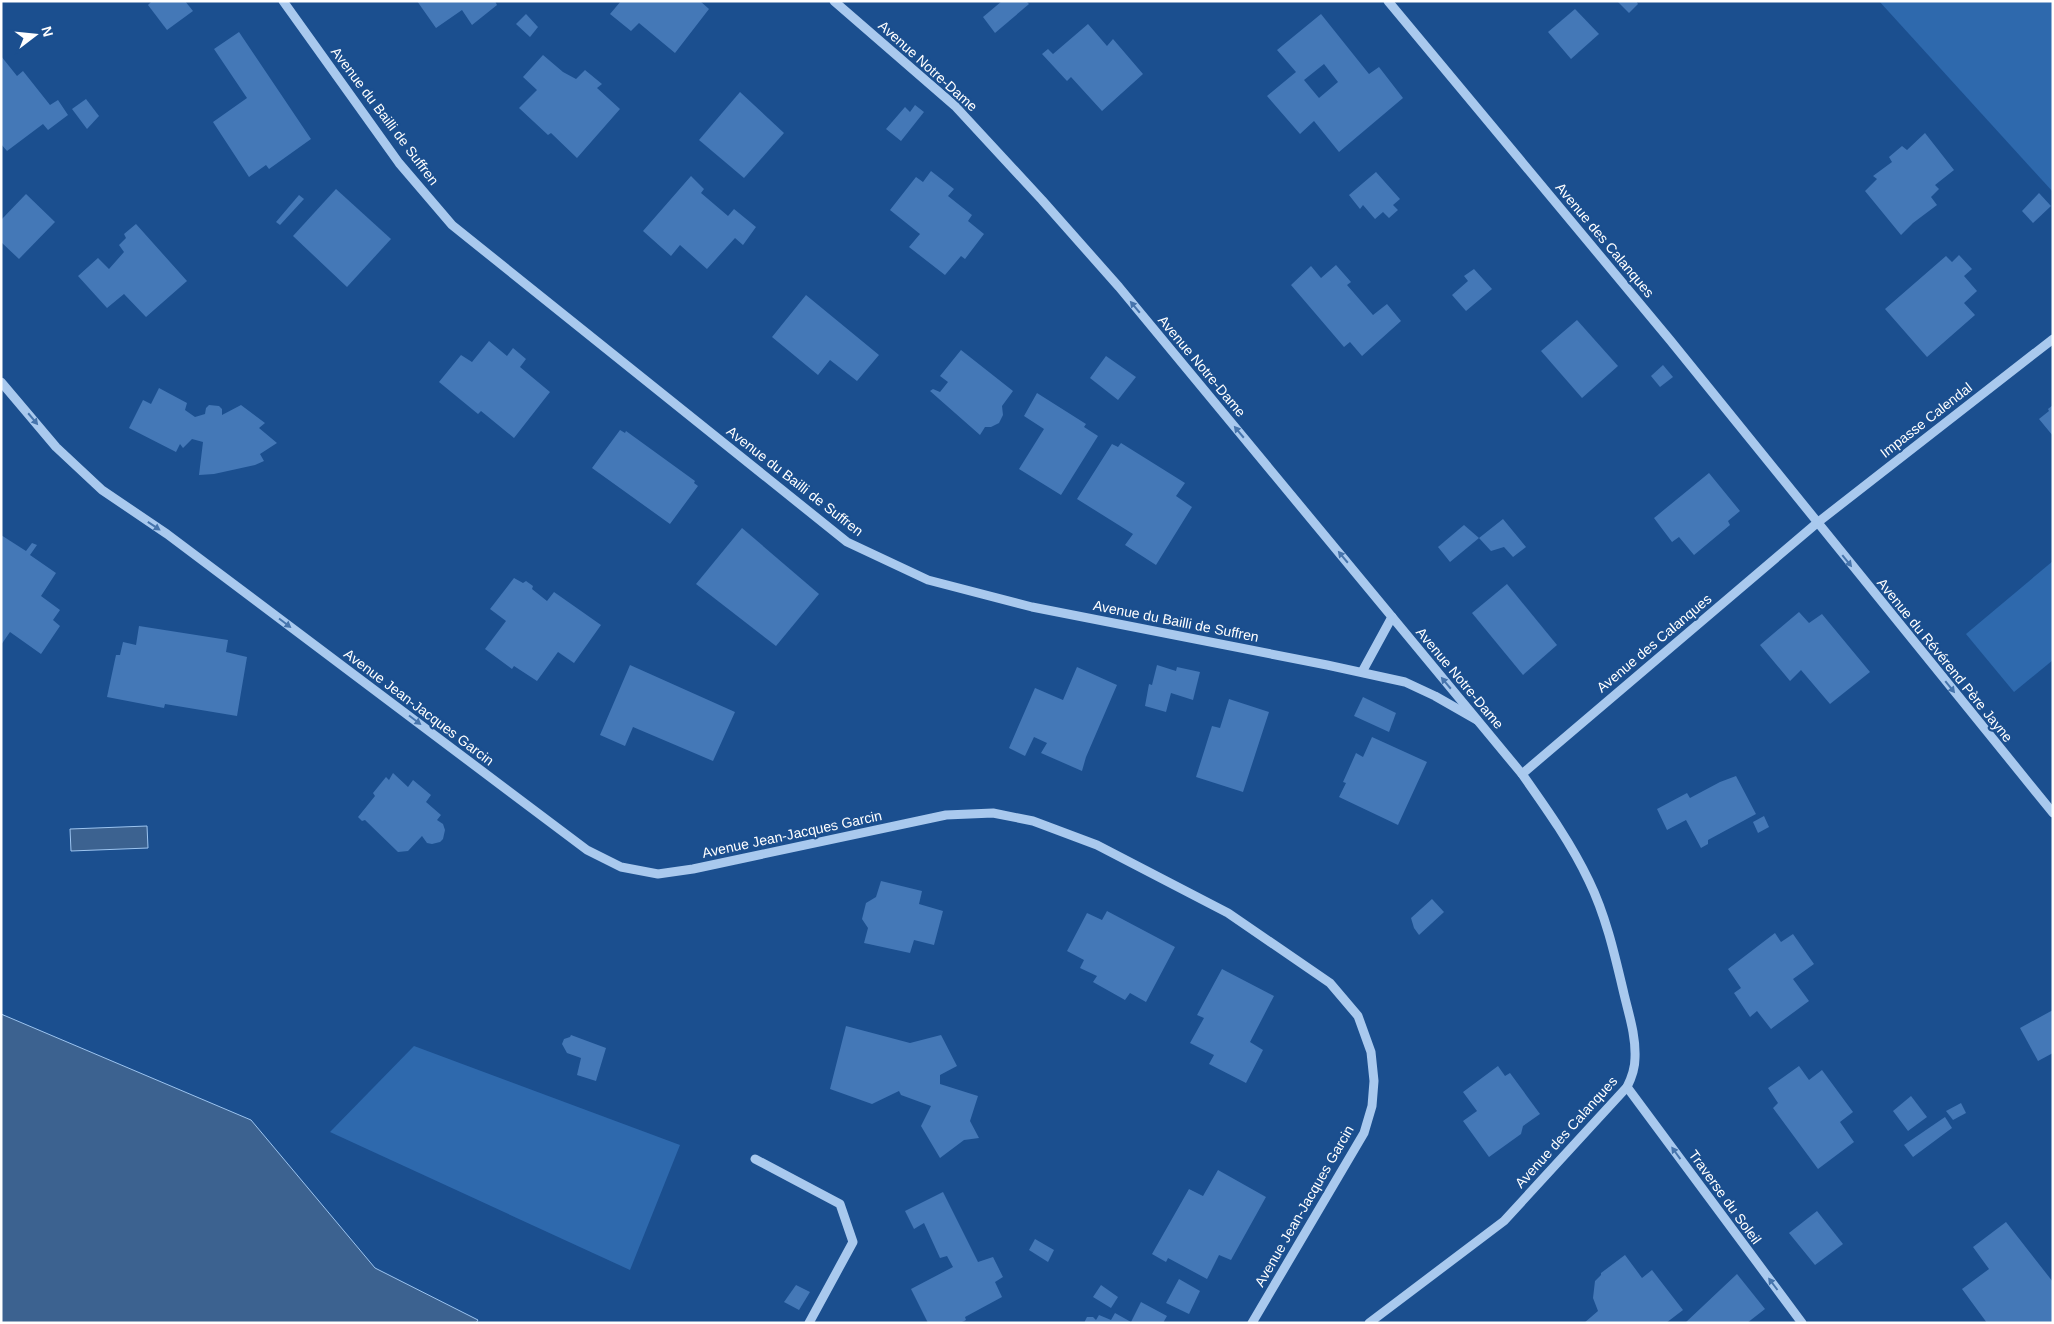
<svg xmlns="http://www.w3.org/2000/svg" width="2054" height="1324" viewBox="0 0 2054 1324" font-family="Arial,sans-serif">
	<rect width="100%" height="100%" fill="#1b4f8f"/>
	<g fill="#2e69ad">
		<polygon points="1879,1 2053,1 2053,192"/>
		<polygon points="2053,561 2053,660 2014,692 1966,634"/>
		<polygon points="414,1046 680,1145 630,1270 330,1132"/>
	</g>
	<g fill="#3c6290" stroke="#9cc4f0">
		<polygon points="147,826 148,848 71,851 70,829"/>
		<polygon points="1,1014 251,1120 375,1268 478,1320 476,1323 1,1323"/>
	</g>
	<g fill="#4478b7" fill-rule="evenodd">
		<polygon points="152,1 185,1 193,11 167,30 148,5"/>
		<polygon points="417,1 495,1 497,5 472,25 462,10 436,28"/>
		<polygon points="621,1 700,1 709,9 675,53 639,23 631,31 610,14"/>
		<polygon points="1002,1 1026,1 1029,4 995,33 983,17"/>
		<polygon points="1617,1 1636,1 1638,4 1629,13"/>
		<polygon points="1575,9 1599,34 1571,59 1548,32"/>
		<polygon points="526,14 538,27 530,37 516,24"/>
		<path d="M1321,14L1369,74L1379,67L1403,98L1339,152L1314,121L1300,134L1267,96L1296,72L1277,50ZM1324,64L1338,82L1319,98L1304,80Z"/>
		<polygon points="1088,24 1107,46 1113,39 1143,74 1102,111 1071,77 1067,81 1042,54 1048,49 1053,54"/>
		<polygon points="239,32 311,139 269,169 266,165 249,177 213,122 247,98 214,49"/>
		<polygon points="543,55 563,72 576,79 585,70 602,84 597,88 620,109 577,158 551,133 548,135 519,108 537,90 523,77"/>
		<polygon points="1,56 17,76 23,71 50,105 58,100 68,115 48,130 43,124 7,151 1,144"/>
		<polygon points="740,92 784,133 744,178 699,140"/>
		<polygon points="86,99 99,116 87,129 72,109"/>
		<polygon points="915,105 924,112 901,141 886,129 905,107 910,112"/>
		<polygon points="1925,133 1954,170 1935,185 1939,189 1931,197 1937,205 1913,223 1901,235 1865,191 1877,179 1873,176 1892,162 1889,157 1902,146 1907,150"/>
		<polygon points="931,171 954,189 948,196 972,215 968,221 984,234 965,259 961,256 945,275 909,247 920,234 890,210 916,177 923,182"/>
		<polygon points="1376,172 1400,199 1393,205 1398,210 1389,218 1383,212 1375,219 1363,205 1360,209 1349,195"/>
		<polygon points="691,176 704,189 701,193 728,216 734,209 756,227 743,245 735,238 707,269 680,245 671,256 643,231"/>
		<polygon points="336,189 391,239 347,287 293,236"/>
		<polygon points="2039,193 2051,206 2033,223 2022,211"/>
		<polygon points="26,194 55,222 19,259 1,242 1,220"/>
		<polygon points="299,195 304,199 280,225 276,222"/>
		<polygon points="136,224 187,281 146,317 124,294 107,308 78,276 98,258 109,269 124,252 119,245 126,238 124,234"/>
		<polygon points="1959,255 1972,269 1964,276 1977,291 1964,303 1975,315 1927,357 1885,309 1946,256 1952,262"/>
		<polygon points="1336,265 1351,282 1347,285 1373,315 1387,304 1401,321 1362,356 1350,342 1344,347 1291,285 1311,266 1321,278"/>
		<polygon points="1474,269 1492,289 1466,311 1452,295 1468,281 1464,276"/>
		<polygon points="806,295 879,355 857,381 830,360 818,375 772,337"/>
		<polygon points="1577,320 1618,366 1582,398 1541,351"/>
		<polygon points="489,341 507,356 513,348 526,359 520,367 550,392 514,438 481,411 478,414 439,382 461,355 472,362"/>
		<polygon points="961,350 1013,391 1002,406 1003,415 999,423 991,427 985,427 980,435 930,391 933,389 940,392 948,382 940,376"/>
		<polygon points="1106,356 1136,377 1118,400 1090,378"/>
		<polygon points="1663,365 1673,377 1660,387 1651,376"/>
		<polygon points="159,388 187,403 185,410 195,417 205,414 206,408 209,405 219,406 222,409 222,415 241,405 265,423 259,428 277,443 260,454 264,461 255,465 214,474 199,475 203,442 192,439 183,448 180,444 176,452 129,428 143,400 151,404"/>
		<polygon points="1037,393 1086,424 1084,427 1098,436 1061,495 1019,469 1044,429 1024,416"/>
		<polygon points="2053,405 2053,436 2039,419 2049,411 2048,409"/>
		<polygon points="620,430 625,433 626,431 695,481 694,483 698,486 670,524 592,468"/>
		<polygon points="1121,443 1185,483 1176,496 1192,507 1156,565 1125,545 1133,534 1077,499 1112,444 1118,447"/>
		<polygon points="1709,473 1740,511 1728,521 1730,525 1694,555 1679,537 1672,542 1654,518"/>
		<polygon points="1503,519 1526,547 1513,557 1504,547 1491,551 1479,538"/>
		<polygon points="1464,525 1479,538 1450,562 1438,547"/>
		<polygon points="742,528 819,594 776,646 696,584"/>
		<polygon points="1,535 26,551 32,543 37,545 30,555 56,573 41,596 60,610 53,620 60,626 41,654 10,632 1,645"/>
		<polygon points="514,578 523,583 526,581 533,586 532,589 547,601 554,592 601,625 574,663 558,652 537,681 514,666 512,669 485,649 506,621 490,609"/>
		<polygon points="1507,584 1557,645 1523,675 1472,613"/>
		<polygon points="1799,612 1809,623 1822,614 1870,672 1830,704 1801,670 1790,681 1760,645"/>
		<polygon points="139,626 228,640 226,652 247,657 237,716 165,704 164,708 107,697 116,655 120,655 123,642 136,645"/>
		<polygon points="630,665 735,712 713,761 633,727 625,746 600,735"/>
		<polygon points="1157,665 1176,671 1177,667 1200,672 1193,700 1171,693 1166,712 1145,706 1149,684 1152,685"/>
		<polygon points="1077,667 1117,685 1086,757 1082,771 1041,753 1047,743 1034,737 1025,756 1009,748 1035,688 1063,700"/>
		<polygon points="1363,697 1396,713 1389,732 1354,716"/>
		<polygon points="1229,699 1269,712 1243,792 1196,777 1212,726 1220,728"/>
		<polygon points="1372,737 1427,762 1398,825 1339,797 1346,783 1343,782 1356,753 1363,757"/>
		<polygon points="393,773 408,787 413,780 431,795 426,802 441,815 437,820 443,824 445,830 443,839 440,842 432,844 427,843 422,836 408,851 398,852 365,820 362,821 358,817 375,796 373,793 386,777 389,780"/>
		<polygon points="1736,776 1756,814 1708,840 1708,844 1701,848 1686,820 1667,830 1657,809 1687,793 1690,798 1720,782"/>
		<polygon points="1764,816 1769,827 1758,833 1753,822"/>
		<polygon points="881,881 922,891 919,904 943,911 934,945 914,940 910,953 864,943 868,928 862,919 866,903 876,897"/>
		<polygon points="1432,899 1444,912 1419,935 1414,928 1411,918"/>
		<polygon points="1107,911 1175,947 1146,1002 1130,993 1125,1000 1093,982 1097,976 1080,968 1084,960 1067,951 1087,913 1102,920"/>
		<polygon points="1775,933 1781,942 1793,934 1814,964 1793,979 1809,1001 1771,1029 1757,1011 1750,1017 1734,993 1741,988 1728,969"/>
		<polygon points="1222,969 1274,996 1250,1042 1263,1050 1246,1083 1209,1064 1214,1055 1190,1043 1204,1018 1197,1015"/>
		<polygon points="2053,1010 2053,1053 2038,1061 2020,1028"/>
		<polygon points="846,1026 910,1043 941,1035 957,1066 940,1075 940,1084 978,1096 970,1121 979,1138 964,1140 940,1158 921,1126 931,1106 901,1095 899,1091 872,1104 830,1089"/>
		<polygon points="571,1035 606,1048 596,1081 577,1075 581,1058 567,1053 562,1044 564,1039 570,1037"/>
		<polygon points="1498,1066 1505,1076 1510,1073 1540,1114 1523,1126 1521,1134 1489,1157 1463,1121 1477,1111 1463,1092"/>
		<polygon points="1799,1066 1809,1080 1822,1070 1853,1112 1840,1122 1854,1142 1818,1169 1773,1108 1778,1103 1768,1088"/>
		<polygon points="1911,1096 1927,1117 1908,1131 1893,1111"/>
		<polygon points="1961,1103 1966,1113 1953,1120 1946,1111"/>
		<polygon points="1945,1117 1952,1128 1913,1157 1904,1145"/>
		<polygon points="1218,1170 1266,1197 1231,1260 1219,1255 1207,1279 1168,1258 1166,1262 1152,1254 1189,1189 1203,1196"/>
		<polygon points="943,1192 978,1262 993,1257 1003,1277 995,1282 1002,1297 965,1317 966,1320 960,1323 928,1323 911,1289 953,1267 947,1256 940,1258 924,1223 914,1229 905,1211"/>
		<polygon points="1817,1211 1843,1244 1815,1265 1789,1233"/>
		<polygon points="2006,1222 2053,1282 2053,1323 1987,1323 1962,1289 1989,1269 1973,1247"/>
		<polygon points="1035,1239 1054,1250 1048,1262 1029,1250"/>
		<polygon points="1625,1255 1642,1278 1652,1270 1683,1310 1666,1323 1584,1323 1598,1311 1593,1298 1595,1281 1601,1275 1601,1273"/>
		<polygon points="1737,1274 1765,1309 1747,1323 1685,1323"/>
		<polygon points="1179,1279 1200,1291 1189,1314 1166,1303"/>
		<polygon points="796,1285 810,1292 799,1310 784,1302"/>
		<polygon points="1101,1285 1118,1297 1111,1308 1093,1297"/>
		<polygon points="1141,1302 1167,1316 1163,1323 1084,1323 1087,1317 1093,1317 1096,1320 1099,1315 1111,1320 1115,1313 1131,1322"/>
	</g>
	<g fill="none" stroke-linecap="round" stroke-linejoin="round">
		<g stroke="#a9c9ee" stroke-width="9">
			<polyline points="283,1 399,163 452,225 847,542 928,580 1032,607 1327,665 1405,682 1435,696 1477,720"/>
			<polyline points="834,1 955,106 1042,200 1119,287 1522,774"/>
			<polyline points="1388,1 1670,340 2053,813"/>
			<polyline points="1,382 56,447 102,490 167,534 587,850 621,867 658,874 693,869 946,815 993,813 1033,821 1097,845 1228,913 1330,983 1358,1016 1371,1052 1374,1081 1372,1106 1364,1133 1252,1323"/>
			<polyline points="1362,672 1392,617"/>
			<polyline points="1627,1087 1802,1323"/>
			<polyline points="755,1159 840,1204 853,1242 809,1323"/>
			<path d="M1369,1323L1504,1221L1627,1087C1632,1077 1635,1068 1635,1058C1636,1036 1629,1015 1624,994C1615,956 1606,916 1589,881C1571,843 1546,808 1522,774L1817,523L2053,339"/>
		</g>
	</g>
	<defs><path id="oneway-solid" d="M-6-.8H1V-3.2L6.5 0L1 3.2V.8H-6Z" transform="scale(1.25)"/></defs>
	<g fill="#4674ac">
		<use href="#oneway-solid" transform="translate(1135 307) rotate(-130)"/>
		<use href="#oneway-solid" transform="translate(33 419) rotate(50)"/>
		<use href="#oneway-solid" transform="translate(1239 432) rotate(-130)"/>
		<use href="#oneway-solid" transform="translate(154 526) rotate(34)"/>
		<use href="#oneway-solid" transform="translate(1343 557) rotate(-130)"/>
		<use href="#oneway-solid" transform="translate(1847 561) rotate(51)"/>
		<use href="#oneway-solid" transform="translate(285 623) rotate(37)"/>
		<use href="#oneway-solid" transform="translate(1446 683) rotate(-130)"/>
		<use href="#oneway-solid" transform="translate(1950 687) rotate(51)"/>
		<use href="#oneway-solid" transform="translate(415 720) rotate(37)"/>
		<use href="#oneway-solid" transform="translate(1676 1153) rotate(-126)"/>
		<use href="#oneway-solid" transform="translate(1773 1284) rotate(-127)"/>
	</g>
	<g text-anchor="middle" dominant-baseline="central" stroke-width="4.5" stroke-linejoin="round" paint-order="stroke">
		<g font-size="14" fill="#fff" stroke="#1b4f8f">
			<text transform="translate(928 66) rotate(42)">Avenue Notre-Dame</text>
			<text transform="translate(385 116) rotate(53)">Avenue du Bailli de Suffren</text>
			<text transform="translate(1605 240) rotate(50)">Avenue des Calanques</text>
			<text transform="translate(1202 366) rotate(50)">Avenue Notre-Dame</text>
			<text transform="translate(1926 420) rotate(-38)">Impasse Calendal</text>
			<text transform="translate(795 481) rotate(38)">Avenue du Bailli de Suffren</text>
			<text transform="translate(1176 621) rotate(11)">Avenue du Bailli de Suffren</text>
			<text transform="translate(1654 643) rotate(-40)">Avenue des Calanques</text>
			<text transform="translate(1945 660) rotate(51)">Avenue du Révérend Père Jayne</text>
			<text transform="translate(1460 678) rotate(50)">Avenue Notre-Dame</text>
			<text transform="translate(419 707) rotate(37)">Avenue Jean-Jacques Garcin</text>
			<text transform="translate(792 834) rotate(-12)">Avenue Jean-Jacques Garcin</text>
			<text transform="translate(1566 1132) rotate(-48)">Avenue des Calanques</text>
			<text transform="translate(1725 1197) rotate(54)">Traverse du Soleil</text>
			<text transform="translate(1304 1206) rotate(-60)">Avenue Jean-Jacques Garcin</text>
		</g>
	</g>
	<rect width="2054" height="1324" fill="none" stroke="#ffffff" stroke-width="5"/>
	<g transform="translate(35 35) rotate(74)" stroke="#1b4f8f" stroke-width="4" paint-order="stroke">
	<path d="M0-4L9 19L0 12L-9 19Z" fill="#ffffff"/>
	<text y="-8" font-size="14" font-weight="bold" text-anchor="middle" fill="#ffffff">N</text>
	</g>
</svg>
